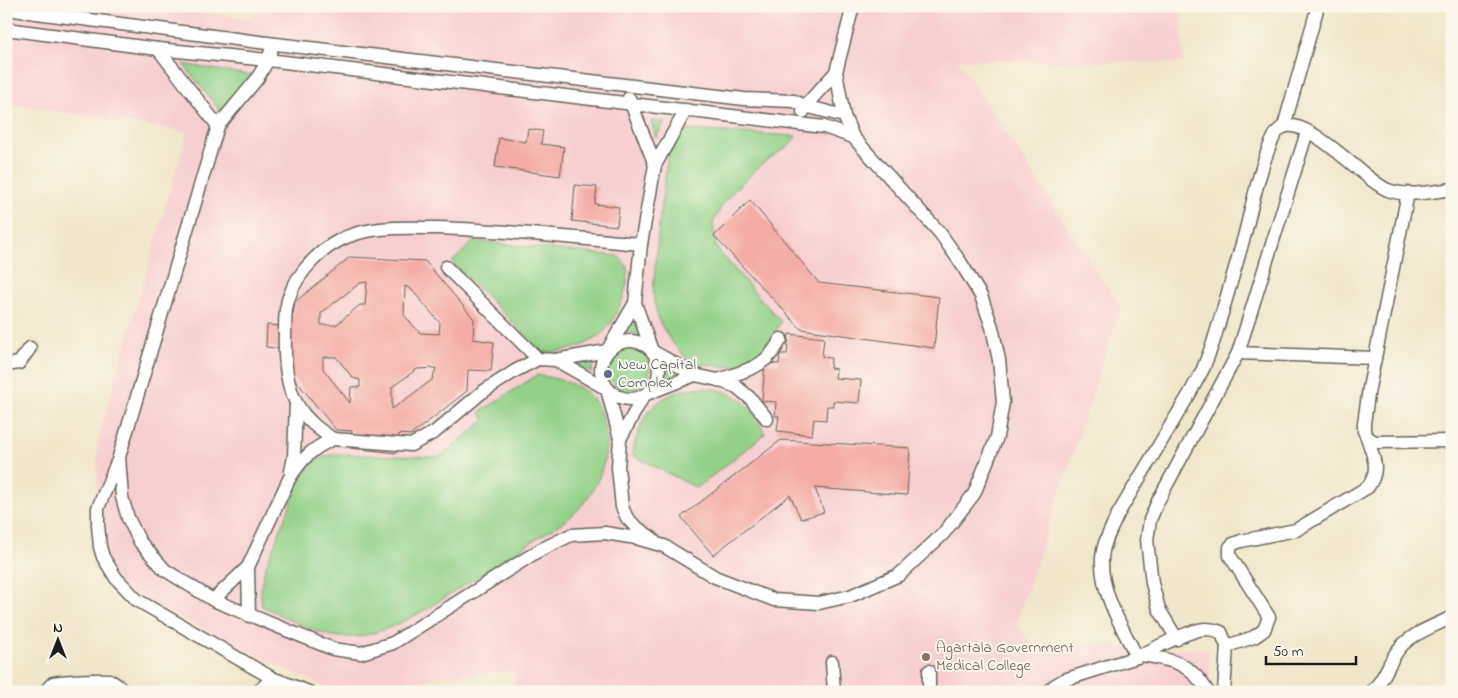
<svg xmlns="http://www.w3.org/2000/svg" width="1458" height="698" viewBox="0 0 1458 698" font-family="'Indie Flower',sans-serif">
	<rect width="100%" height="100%" fill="#fbf7ec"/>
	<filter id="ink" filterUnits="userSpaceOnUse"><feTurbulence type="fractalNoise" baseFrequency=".02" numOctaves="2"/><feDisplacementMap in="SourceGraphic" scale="10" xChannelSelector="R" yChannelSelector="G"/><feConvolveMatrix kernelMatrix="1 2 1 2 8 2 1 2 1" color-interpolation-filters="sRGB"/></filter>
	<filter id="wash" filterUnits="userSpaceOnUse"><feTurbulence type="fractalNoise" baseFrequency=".0096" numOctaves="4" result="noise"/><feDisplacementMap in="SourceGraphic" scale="20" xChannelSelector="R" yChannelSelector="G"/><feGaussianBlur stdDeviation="1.12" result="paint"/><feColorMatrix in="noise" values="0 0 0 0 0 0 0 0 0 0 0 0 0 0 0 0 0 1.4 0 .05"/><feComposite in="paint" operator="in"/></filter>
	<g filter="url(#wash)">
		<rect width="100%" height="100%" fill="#f0e6cb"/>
		<polygon fill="#f7cfd1" points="6,6 151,6 247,18 275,6 1182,6 1183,63 958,60 1121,308 1016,624 1032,644 1209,650 1210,692 516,692 513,671 448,675 373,692 334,692 117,587 95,545 98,440 187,132 6,103"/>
		<g fill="#92d187" stroke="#577652">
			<polygon points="183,64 255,76 221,112"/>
			<polygon points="651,121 665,122 656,138"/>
			<polygon points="689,130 796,136 790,145 767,160 733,191 723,204 713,223 716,248 781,322 764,349 737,366 732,367 699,364 691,360 683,355 670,340 659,321 654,301 653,291 660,214 668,155 677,136"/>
			<path d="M474,241L617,256C622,259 625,262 627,268C631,285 615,324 600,335C584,348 563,353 542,352L452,262Z"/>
			<polygon points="636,318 642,335 626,333"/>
			<circle cx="629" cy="369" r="21"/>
			<polygon points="593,358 592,373 578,365"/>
			<polygon points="668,367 682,375 664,381"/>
			<path d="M537,375C556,378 579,383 592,398C598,405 600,411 602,419C603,424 605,428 606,434C608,467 594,497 569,518C539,537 509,556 480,575C442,599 386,641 340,637C313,634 286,617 262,606C260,591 261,580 266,566L302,476C312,462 317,458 335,454L440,457L485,420L480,412Z"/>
			<path d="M695,388C731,387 752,401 765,434L697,488L632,455C641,416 652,395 695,388Z"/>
		</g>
		<g id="blocks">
			<g fill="#f4aba6" fill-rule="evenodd">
				<polygon points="528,129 543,131 541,144 564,147 560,176 495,167 499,138 526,142"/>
				<polygon points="575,185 597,187 595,204 619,207 617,226 572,221"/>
				<polygon points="750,200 819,283 939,297 934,348 801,329 714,236"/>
				<path d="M350,257L425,261L474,319L473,339L494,342L491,371L468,370L467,391L411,435L399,434L397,453L350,448L352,431L336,430L289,372L292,357L280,356L282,349L266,347L267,325L282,326L283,316L293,315L295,302ZM367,282L365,305H360L336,325H321V313L360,283ZM405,286L411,289L440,323L439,334L420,333L404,315ZM323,357H336L353,378L360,380V387H351L350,403L323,369ZM436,368L432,380L392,409V387L417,369Z"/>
				<polygon points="789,334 824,338 822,357 831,358 830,368 836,369 835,378 861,380 859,403 833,401 833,406 827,406 826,420 814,419 812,435 777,431 779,416 775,416 776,402 762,401 765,363 779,364 780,354 787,354"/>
				<polygon points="781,440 910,448 907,495 815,488 824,512 801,519 790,495 713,555 681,517"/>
			</g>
		</g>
	</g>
	<g filter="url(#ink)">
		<use href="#blocks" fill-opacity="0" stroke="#666359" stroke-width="1"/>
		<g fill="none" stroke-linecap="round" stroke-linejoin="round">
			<g stroke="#666359" stroke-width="15">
				<g id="minor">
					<polyline points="6,9 259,42 744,99 794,101 805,106 844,116"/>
					<polyline points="6,29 158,49 268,60 799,124 824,127 853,137"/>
					<polyline points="273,44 268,60 257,79 218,126 119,457 122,497 128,518 140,542 165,570 213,600 333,649 361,653 393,643 538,551 571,535 605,533 636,538 664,546 715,577 774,600 819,603 850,596 899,575 943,534 974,494 997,437 1003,402 999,360 992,327 981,296 961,263 940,233 853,137 844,116 836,72"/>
					<polyline points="158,49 218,126"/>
					<polyline points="629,98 655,165"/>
					<polyline points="686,110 655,165 641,244 635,303 652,351 695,375"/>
					<polyline points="803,112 805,106 836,72 853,6"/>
					<polyline points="1284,126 1318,6"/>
					<polyline points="1408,193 1369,388 1364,423 1364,431 1367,437 1375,442 1452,441"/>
					<polyline points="446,267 538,359 556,360 607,389 620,439 618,467 622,507 627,518 636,527 653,539"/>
					<circle cx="630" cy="370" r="29"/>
					<polyline points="1238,353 1375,358"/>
					<polyline points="556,360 607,351 635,303"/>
					<polyline points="6,365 19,363 30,348"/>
					<path d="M718,380C747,370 766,368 781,339"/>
					<polyline points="333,439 411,445 435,432 481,393 515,371 538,359"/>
					<polyline points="620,439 644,395 695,375 718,380 737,387 751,399 767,419"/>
					<polyline points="117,462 98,508 98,525 100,547 103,557 116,578 137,600 272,678 309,692"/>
					<polyline points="291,471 294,457 296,403"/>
					<polyline points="248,567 249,616"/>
					<path d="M213,600L248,567L289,479C302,459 311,449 333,439C326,434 318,429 312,423C287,401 284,367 285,336C285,327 285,318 286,309C290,281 315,253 340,240C369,225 405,228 437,228C505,230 573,238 641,244"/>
					<polyline points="1177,639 1159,609 1152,583 1147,540 1150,520 1158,501 1238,353 1307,132"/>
					<path d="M1227,646L1254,637L1264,630L1269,617L1230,556V547L1233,544L1241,541L1296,530L1368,487C1381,469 1373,457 1367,437"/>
					<path d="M1141,655C1173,660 1190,662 1208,692"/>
					<polyline points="832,662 834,692"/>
					<polyline points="929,671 929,692"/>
					<path d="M45,692C48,689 50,685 53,683C58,681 104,679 109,680C115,683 120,687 125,692"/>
					<polyline points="258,692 272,678"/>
					<polyline points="1048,692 1054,686 1064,680 1137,657"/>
					<path d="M1224,692L1227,646L1221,632C1216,630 1210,629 1205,629C1188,630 1154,649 1137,657C1122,627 1100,592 1102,558C1103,542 1112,528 1118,514L1190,393L1203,369L1213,343C1224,307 1234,272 1244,237C1250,215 1265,141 1280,129C1304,110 1365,182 1388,190C1407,197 1432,192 1452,189"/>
					<path d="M1371,692C1384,681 1387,666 1396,653C1408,634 1433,627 1452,617"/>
				</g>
			</g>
			<use href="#minor" stroke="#fff" stroke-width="12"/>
		</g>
	</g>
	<circle fill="#5c6f8a" stroke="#fbf7ec" stroke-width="2" cx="608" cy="374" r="5"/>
	<circle fill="#8d6e63" stroke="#fbf7ec" stroke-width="2" cx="926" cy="657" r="5"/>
	<g text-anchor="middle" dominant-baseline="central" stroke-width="4" stroke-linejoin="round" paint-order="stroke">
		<g font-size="16" fill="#4e5e75" stroke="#fbf7ec" text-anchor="start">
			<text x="618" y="365">New Capital<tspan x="618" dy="18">Complex</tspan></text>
		</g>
		<g font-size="16" fill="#785e54" stroke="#fbf7ec" text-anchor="start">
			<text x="936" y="648">Agartala Government<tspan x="936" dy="18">Medical College</tspan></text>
		</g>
	</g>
	<rect width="1458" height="698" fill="none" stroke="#fbf7ec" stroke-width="25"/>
	<g transform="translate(58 640)" stroke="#fbf7ec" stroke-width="4" paint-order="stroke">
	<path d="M0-4L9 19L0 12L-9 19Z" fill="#1c1c1c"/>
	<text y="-8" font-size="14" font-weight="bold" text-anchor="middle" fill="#1c1c1c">N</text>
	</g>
	<path d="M1266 656v8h90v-8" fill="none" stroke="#1c1c1c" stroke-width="2.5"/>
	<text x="1273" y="656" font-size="15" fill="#1c1c1c" stroke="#fbf7ec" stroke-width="4" paint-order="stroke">50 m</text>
</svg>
